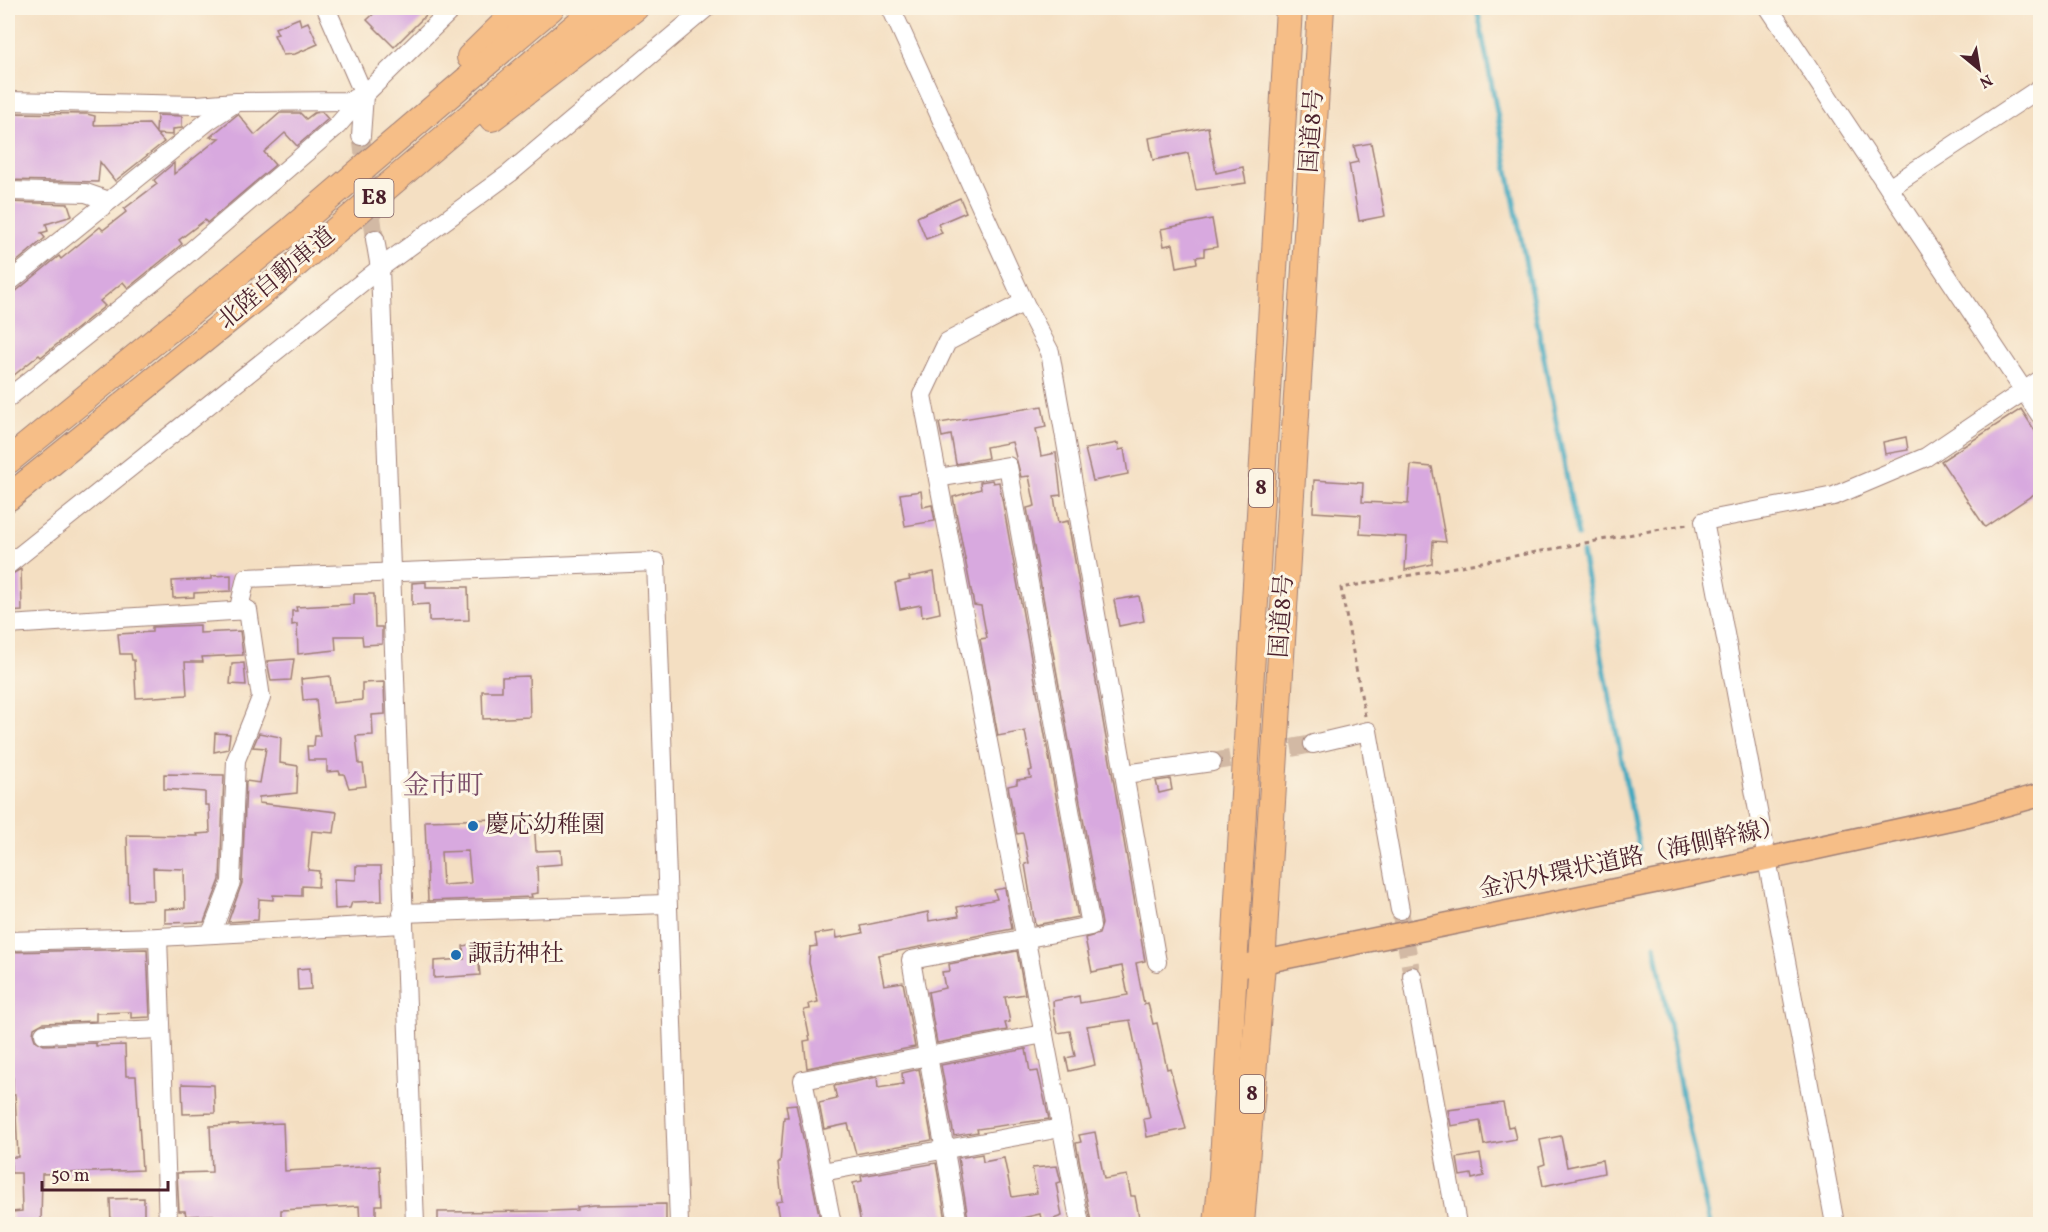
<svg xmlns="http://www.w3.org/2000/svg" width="2048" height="1232" viewBox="0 0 2048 1232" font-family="Vollkorn,'Noto Serif JP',serif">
	<rect width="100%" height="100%" fill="#fcf5e5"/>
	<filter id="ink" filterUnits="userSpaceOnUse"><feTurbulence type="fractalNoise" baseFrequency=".0167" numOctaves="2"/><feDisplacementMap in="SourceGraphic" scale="12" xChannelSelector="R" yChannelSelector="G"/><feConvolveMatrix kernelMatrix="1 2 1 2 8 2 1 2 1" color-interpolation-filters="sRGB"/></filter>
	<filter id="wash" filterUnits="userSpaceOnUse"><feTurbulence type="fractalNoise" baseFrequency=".008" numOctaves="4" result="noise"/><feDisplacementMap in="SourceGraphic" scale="24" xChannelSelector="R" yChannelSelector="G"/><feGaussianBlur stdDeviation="1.35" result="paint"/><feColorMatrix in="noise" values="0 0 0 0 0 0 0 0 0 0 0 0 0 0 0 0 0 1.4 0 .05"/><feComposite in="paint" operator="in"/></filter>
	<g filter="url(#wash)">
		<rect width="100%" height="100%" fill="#f4dfc2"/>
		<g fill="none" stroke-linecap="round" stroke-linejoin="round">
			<g stroke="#3fa8bf" stroke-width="5">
				<polyline points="1477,8 1578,536"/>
				<polyline points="1582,553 1639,849"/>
				<polyline points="1655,945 1682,1097 1710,1224"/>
			</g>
		</g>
		<g id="blocks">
			<g fill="#d8a9df" fill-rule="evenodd">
				<polygon points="380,8 433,8 394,47 367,20"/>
				<polygon points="299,18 301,25 308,22 318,44 295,54 283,55 274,35 278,34 275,28"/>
				<polygon points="322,112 328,119 297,146 285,133 264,152 275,165 207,223 205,220 179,240 182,244 170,254 128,288 123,282 100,301 105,306 41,357 39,355 13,376 8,369 8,294 15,292 59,256 61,259 100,227 103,230 126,212 124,209 157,184 154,180 174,163 174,174 219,138 210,137 238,114 255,135 280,113 300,113 306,119 314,113"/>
				<polygon points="13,113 87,114 95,116 94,125 149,124 156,133 157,115 182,116 182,128 173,129 173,135 157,134 164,142 115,181 100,162 98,182 8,180 8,126 12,126"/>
				<polygon points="1208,127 1216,173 1243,167 1246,183 1196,190 1188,153 1153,160 1149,138"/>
				<polygon points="1371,143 1385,216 1359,221 1349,164 1358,162 1354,146"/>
				<polygon points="960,198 966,212 938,224 942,233 926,239 917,217"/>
				<polygon points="8,202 68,204 72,216 46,224 48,231 41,233 45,238 8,269"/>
				<polygon points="1212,219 1217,247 1204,249 1204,256 1196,257 1197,263 1177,267 1173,244 1164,246 1161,229"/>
				<polygon points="1042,406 1046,427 1036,429 1041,456 1056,453 1061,495 1054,496 1058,523 1068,521 1145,961 1136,963 1144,1004 1148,1003 1153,1024 1157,1023 1167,1069 1170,1068 1186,1129 1147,1137 1144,1119 1150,1118 1130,1020 1087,1026 1095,1065 1069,1071 1066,1058 1075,1056 1070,1031 1058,1033 1054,1015 1053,1001 1079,996 1080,1003 1128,995 1122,966 1092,972 1085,938 1099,934 1102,924 1027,508 1035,506 1029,476 1021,477 1012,442 986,447 988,458 956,464 951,435 942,437 939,423"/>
				<polygon points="2021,409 2035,431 2040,427 2040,490 1985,527 1941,461"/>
				<polygon points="1906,437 1908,450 1885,454 1883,442"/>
				<polygon points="1118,443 1119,450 1124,449 1128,474 1093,481 1085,449"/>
				<polygon points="1411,465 1432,467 1446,542 1433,541 1432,564 1405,570 1407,537 1360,534 1361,515 1313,512 1314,480 1363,483 1362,502 1408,504"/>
				<polygon points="992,480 993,483 999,482 1078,917 1035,925 1025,864 1029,863 1023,833 1017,834 1008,786 1017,784 1017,780 1031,778 1029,771 1032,770 1025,731 998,736 980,639 987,638 981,606 974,605 953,497 981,489 980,482"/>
				<polygon points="921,491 923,507 932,505 935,521 905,526 900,494"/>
				<polygon points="21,569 22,611 8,612 8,576"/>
				<polygon points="934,572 940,613 922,617 921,605 900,609 895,583 910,580 909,577"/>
				<polygon points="231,575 231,591 194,593 194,597 173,598 172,581 212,579 212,576"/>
				<polygon points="426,582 426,587 468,587 469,620 429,621 429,604 412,605 412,583"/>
				<polygon points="354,594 374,594 375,627 382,627 382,644 363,645 362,636 335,636 336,650 298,654 297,624 292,625 292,611 297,611 296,607 354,604"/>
				<polygon points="1139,596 1144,621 1119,626 1114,600"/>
				<polygon points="200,625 200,633 240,631 243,655 202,657 203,662 185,662 187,695 136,698 134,660 132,660 131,654 120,654 118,634 152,632 152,627"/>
				<polygon points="294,659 291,680 271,681 267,661"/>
				<polygon points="244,663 246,685 230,684 232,664"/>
				<polygon points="330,676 333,703 362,700 362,683 384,682 385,714 372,715 373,735 356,736 359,764 363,764 366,786 349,788 344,774 340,774 339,771 327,772 327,760 308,760 307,746 314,746 315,736 320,736 316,699 303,700 301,679"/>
				<polygon points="529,676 530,717 483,719 482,691 502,691 502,677"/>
				<polygon points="215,733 230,734 228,749 214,752"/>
				<polygon points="259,733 281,737 280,763 298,766 297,793 259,797 259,803 337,812 334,833 312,831 308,870 319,871 318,887 302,886 302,896 273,895 273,900 259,899 258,920 228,922 242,883 246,781 260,783 266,748 253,747"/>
				<polygon points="164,774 224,775 220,880 204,922 165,923 165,909 185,908 184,869 153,868 154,900 129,901 127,835 198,836 197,834 210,833 209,805 205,805 205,792 164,789"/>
				<polygon points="1170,779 1172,790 1159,793 1156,781"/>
				<path d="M534,818L536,851L561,850L562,864L537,866L538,893L531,894L532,897L428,901L425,821ZM468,851L471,883L443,885L441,852Z"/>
				<polygon points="356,866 381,866 382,901 352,902 350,908 335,909 334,879 356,880"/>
				<polygon points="1005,888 1012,929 878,955 884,985 903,982 915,1047 807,1068 804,1041 810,1040 804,1010 810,1009 809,1004 818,1002 809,963 810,947 817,946 815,934 836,931 837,938 863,933 861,926 928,912 929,921 959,916 957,907 997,899 994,890"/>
				<polygon points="477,943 480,975 434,978 434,961 464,959 463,946"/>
				<polygon points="147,949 150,1017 131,1018 131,1012 96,1013 96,1021 43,1023 34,1028 33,1034 35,1040 44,1045 96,1043 96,1046 125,1045 126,1076 136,1076 142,1170 42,1174 41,1224 13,1224 12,1212 22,1211 21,1173 11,1173 11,1157 18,1157 15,1095 13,1095 13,1078 8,1078 8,952"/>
				<polygon points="1017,951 1025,994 1005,997 1010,1022 1005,1023 1007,1030 937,1043 928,992 945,988 942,972 950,971 949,964"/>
				<polygon points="310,968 311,989 298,990 297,969"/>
				<polygon points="1026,1049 1030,1072 1038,1071 1049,1119 977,1129 978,1132 954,1136 941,1065"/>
				<polygon points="919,1069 932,1140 856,1154 848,1124 824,1129 819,1103 837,1099 834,1086 877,1077 878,1088 903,1084 902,1073"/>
				<polygon points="182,1084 214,1085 215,1113 183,1114"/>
				<polygon points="1503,1103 1508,1127 1513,1126 1516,1139 1484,1145 1480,1121 1451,1126 1448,1110"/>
				<polygon points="796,1104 821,1224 780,1224 776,1202 782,1201 778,1163 780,1163 784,1117 788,1117 786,1105"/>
				<polygon points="283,1123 285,1171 380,1166 382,1205 376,1205 376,1224 360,1224 359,1206 281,1210 281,1224 213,1224 213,1215 186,1216 185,1211 179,1211 177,1173 212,1172 210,1126"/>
				<polygon points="1095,1132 1104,1179 1127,1175 1131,1196 1135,1196 1140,1222 1136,1224 1103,1224 1102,1220 1091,1222 1076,1143 1081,1142 1079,1135"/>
				<polygon points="1561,1136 1567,1167 1602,1160 1604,1173 1543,1186 1539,1166 1545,1164 1540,1140"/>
				<polygon points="982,1154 983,1162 1004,1158 1012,1197 1037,1193 1032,1168 1057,1166 1061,1182 1056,1183 1062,1216 1042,1223 1040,1214 1014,1220 1015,1224 969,1224 958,1158"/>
				<polygon points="1480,1154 1484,1176 1472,1179 1471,1174 1460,1176 1457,1158"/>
				<polygon points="936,1163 946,1220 916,1224 861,1224 853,1183 862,1181 861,1176"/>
				<polygon points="144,1198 144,1224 111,1224 110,1199"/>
				<polygon points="666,1204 666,1224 438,1224 438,1212 551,1211 577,1210 577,1207 593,1205"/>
			</g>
		</g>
	</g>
	<g filter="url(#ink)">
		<use href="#blocks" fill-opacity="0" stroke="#9f7f76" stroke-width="1.5"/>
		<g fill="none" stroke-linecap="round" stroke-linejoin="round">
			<g stroke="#d2b9a4" stroke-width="18" stroke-dasharray="18 9" stroke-linecap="butt">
				<polyline points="361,136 375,239"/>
				<polyline points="1212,762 1313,744"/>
				<polyline points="1400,910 1412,976"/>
			</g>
			<g stroke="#9f7f76" stroke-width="20">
				<g id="minor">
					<polyline points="326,8 364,95 361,136"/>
					<polyline points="891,8 1024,302 1050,352 1157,962"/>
					<polyline points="1769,8 2040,415"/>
					<polyline points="8,101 197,105 236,102 348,101 364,95"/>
					<polyline points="1889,188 2040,88"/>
					<polyline points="8,191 86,193 109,201"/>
					<polyline points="375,239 380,268 415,1224"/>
					<polyline points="8,283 208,121 235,103"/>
					<polyline points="1024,302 947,342 922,395 1080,1224"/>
					<polyline points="8,398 177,263 337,126 364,95 453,8"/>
					<polyline points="938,478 1008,466 1091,926 911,960 958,1224"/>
					<polyline points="8,565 380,268 510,173 706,8"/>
					<polyline points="239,608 246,578 656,562 679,1224"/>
					<polyline points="8,625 248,610 261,698 236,760 231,882 211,934"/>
					<polyline points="1313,744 1368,731 1400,910"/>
					<polyline points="1125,774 1212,762"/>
					<polyline points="402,913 666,904"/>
					<polyline points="158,937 168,1224"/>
					<polyline points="8,941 158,937 403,924"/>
					<polyline points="1412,976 1457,1224"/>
					<polyline points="44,1034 161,1029"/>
					<polyline points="822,1172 1061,1128"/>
					<polyline points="832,1224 803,1080 1044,1034"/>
					<polyline points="1835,1224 1704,521 1834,496 1926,457 2040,380"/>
				</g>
			</g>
			<g stroke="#9f7f76" stroke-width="25">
				<polyline id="major" points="1234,968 1766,859 1968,815 2040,795"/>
			</g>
			<g stroke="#9f7f76" stroke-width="28">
				<g id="highway">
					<polyline points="470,57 520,8"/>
					<polyline points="492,118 635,8"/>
					<polyline points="8,461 291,230 551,8"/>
					<polyline points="8,498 274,283 597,8"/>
					<polyline points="1217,1224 1222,1178 1289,8"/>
					<polyline points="1241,1224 1262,964 1321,8"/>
				</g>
			</g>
			<polyline stroke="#9f7f76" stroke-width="3" stroke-dasharray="4.5 4.5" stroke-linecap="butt" points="1365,716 1341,588 1688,524"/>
			<use href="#minor" stroke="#fff" stroke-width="18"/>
			<use href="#major" stroke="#f6be87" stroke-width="22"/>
			<use href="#highway" stroke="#f6be87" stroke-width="26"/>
		</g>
	</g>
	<g fill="#1f6fb2" stroke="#fcf5e5" stroke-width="2">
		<circle cx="473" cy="826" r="6"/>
		<circle cx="456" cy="955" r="6"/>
	</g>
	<g text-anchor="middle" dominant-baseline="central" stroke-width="6" stroke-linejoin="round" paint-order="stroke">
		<g fill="#fcf5e5" stroke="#7f5f63" stroke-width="1.5">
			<rect x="354.5" y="179" width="39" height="38" rx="4.5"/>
			<rect x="1249" y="469" width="24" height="38" rx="4.5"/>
			<rect x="1240" y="1075" width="24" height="38" rx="4.5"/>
		</g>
		<g font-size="22" font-weight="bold" fill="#4a1f2b">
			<text x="374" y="198">E8</text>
			<text x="1261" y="488">8</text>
			<text x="1252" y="1094">8</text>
		</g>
		<g font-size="24" fill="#4a1f2b" stroke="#fcf5e5">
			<text transform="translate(1313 131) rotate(-86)">国道8号</text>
			<text transform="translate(277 279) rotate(-40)">北陸自動車道</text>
			<text transform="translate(1283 616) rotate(-86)">国道8号</text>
			<text transform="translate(1632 859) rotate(-12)">金沢外環状道路（海側幹線）</text>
		</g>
		<g font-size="24" fill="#4a1f2b" stroke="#fcf5e5" text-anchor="start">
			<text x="485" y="826">慶応幼稚園</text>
			<text x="468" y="955">諏訪神社</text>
		</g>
		<g font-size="27" fill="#7c4f6a" stroke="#fcf5e5">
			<text x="443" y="787">金市町</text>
		</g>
	</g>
	<rect width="2048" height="1232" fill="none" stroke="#fcf5e5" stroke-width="30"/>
	<g transform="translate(1979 69) rotate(150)" stroke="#fcf5e5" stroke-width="4.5" paint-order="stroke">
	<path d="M0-4.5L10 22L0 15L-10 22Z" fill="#4a1f2b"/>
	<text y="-9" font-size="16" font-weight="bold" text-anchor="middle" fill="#4a1f2b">N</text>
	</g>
	<path d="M42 1181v9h126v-9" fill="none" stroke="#4a1f2b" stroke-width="3"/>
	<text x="51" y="1181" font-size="18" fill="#4a1f2b" stroke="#fcf5e5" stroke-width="4.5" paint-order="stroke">50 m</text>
</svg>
